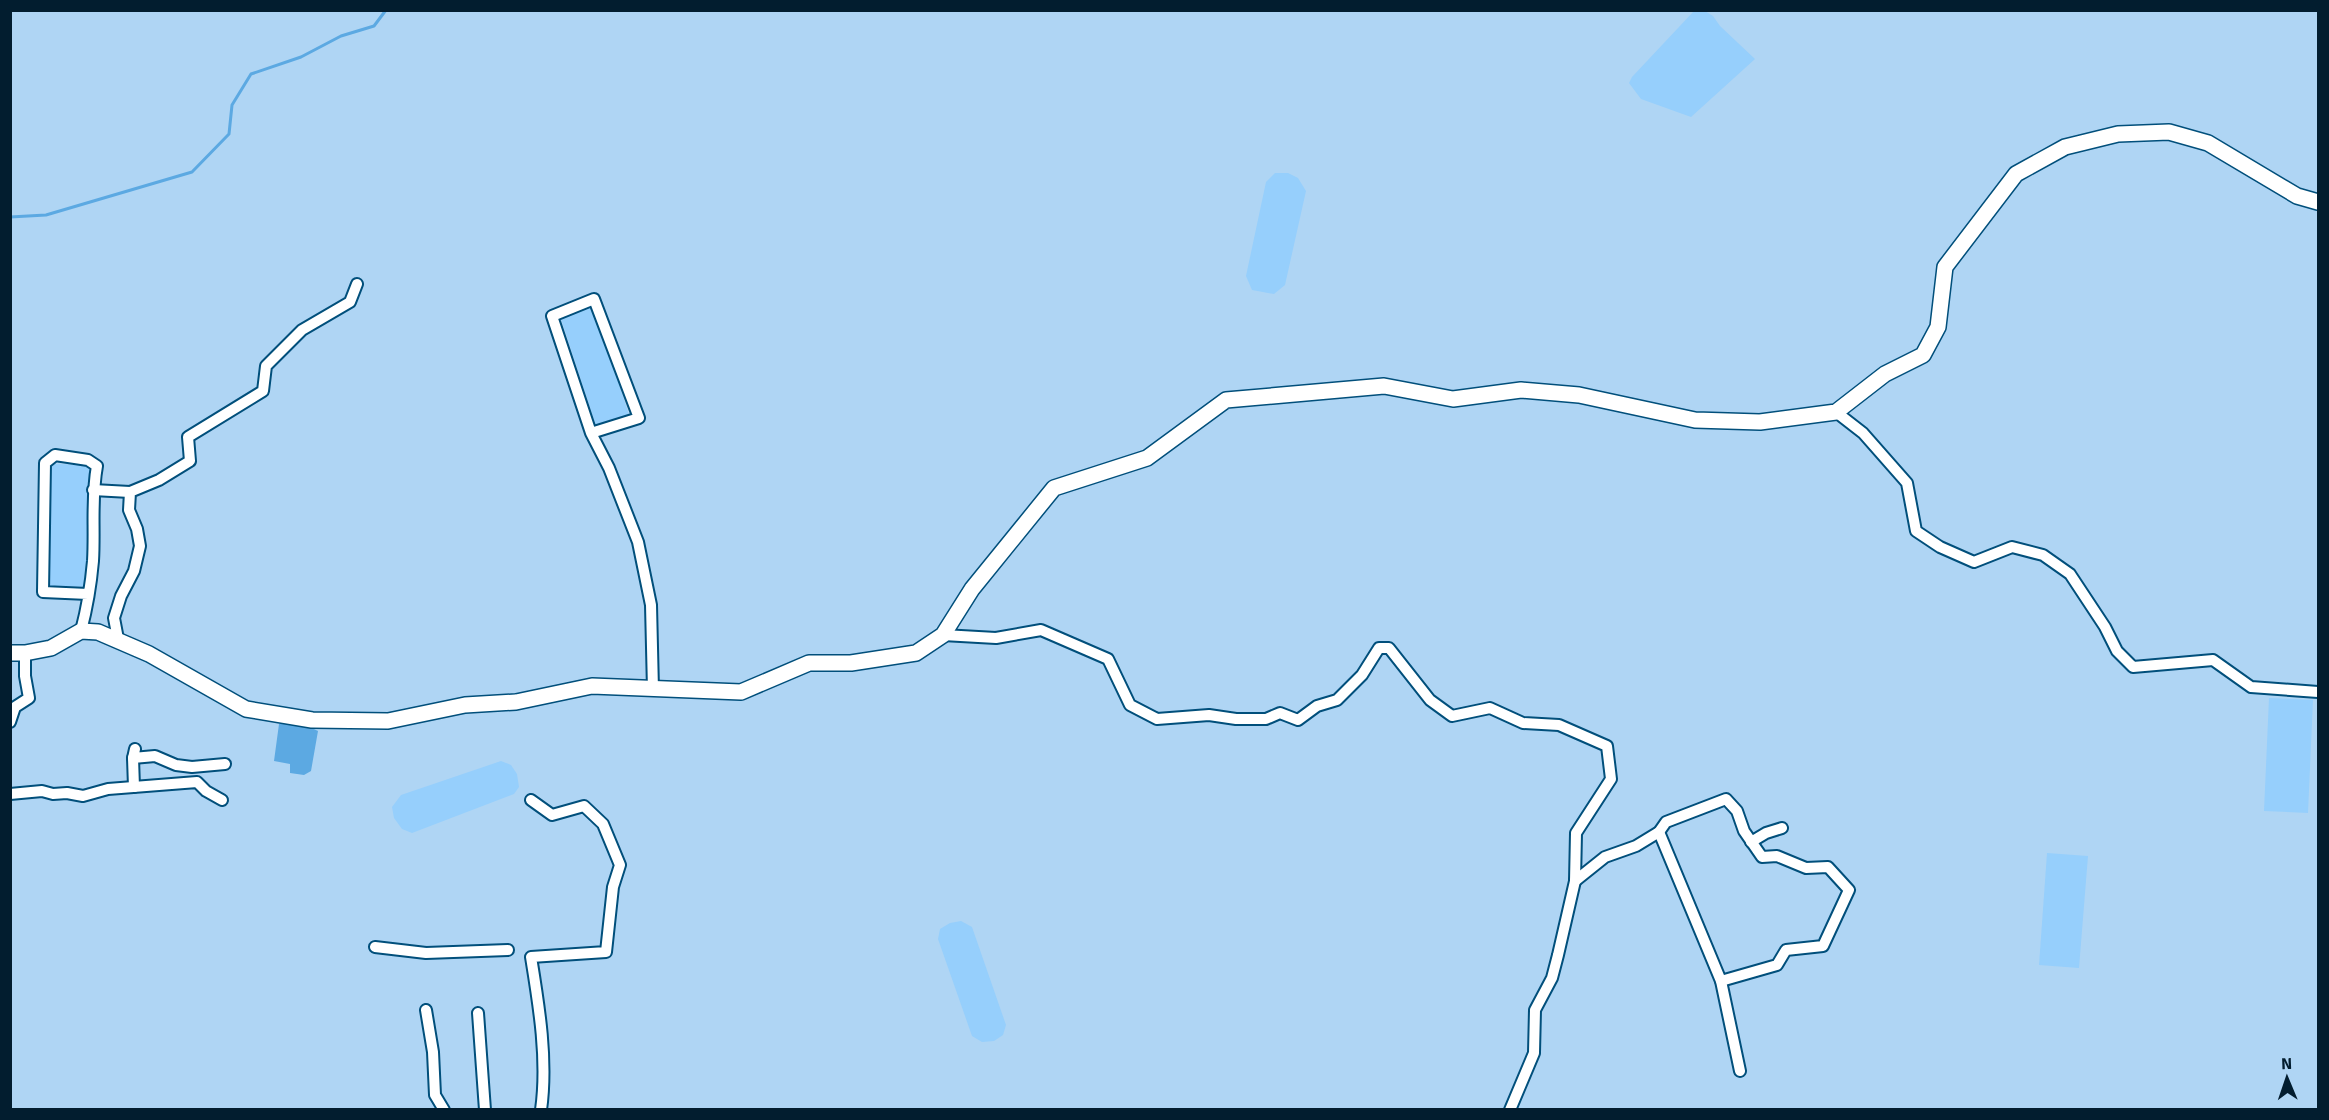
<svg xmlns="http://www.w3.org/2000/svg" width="2329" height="1120" viewBox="0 0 2329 1120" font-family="Signika,sans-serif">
	<rect width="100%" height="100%" fill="#afd5f4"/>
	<g fill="#96cffc">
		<polygon points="1694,11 1705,11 1713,16 1720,26 1755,59 1691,117 1641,99 1629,83 1632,77"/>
		<polygon points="1275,173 1288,173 1298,178 1306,191 1285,285 1274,294 1252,290 1246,276 1266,182"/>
		<polygon points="593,305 629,415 596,426 560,316"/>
		<polygon points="50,464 91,465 87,587 46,586"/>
		<polygon points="2269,698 2313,700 2308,813 2264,811"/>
		<polygon points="501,761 511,765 517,774 519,787 514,794 412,833 402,829 394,818 392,807 401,795"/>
		<polygon points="2047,853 2088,856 2079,968 2039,965"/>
		<polygon points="961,921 972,927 1006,1025 1003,1035 994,1041 982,1042 972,1036 938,939 940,929 950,923"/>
	</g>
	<polygon fill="#5ca9e2" points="301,723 318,731 311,771 304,775 290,773 290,764 274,761 279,724"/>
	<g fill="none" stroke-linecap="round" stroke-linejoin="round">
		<polyline stroke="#5ca9e2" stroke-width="3" points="10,217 46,215 192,172 229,134 232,105 251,74 301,57 341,36 374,26 386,10"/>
		<g stroke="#014f7b" stroke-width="14">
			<g id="minor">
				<polyline points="1836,412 1863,433 1907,483 1916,531 1940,547 1974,562 2012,547 2043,555 2070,574 2105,627 2117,651 2133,667 2213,660 2251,687 2318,692"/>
				<polyline points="591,433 639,418 594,299 552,316 591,433 609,468 638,542 651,605 653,690"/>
				<polyline points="93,490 130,492"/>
				<path d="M81,631C87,608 91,584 93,561C95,529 91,498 97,466L88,460L55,455L45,463L43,592L88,594"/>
				<polyline points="943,635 996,638 1041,630 1108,659 1130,705 1157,719 1209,715 1236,719 1266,719 1280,713 1298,720 1317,706 1337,700 1362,675 1379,648 1389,648 1430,700 1452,716 1490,708 1523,723 1559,725 1607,746 1611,779 1576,833 1575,881 1558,955 1552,978 1535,1010 1534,1053 1510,1110"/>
				<polyline points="118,639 114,618 121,596 134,571 140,546 137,529 129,510 130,492 159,480 190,461 188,437 263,391 266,366 302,330 350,302 357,284"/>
				<polyline points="10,722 15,707 29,698 25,676 25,653"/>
				<polyline points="135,749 133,758 155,756 176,765 192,767 225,764"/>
				<polyline points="133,758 134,787"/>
				<polyline points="10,794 42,791 53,794 67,793 83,796 108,789 197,782 206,791 222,800"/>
				<path d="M531,800L552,815L584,806L603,824L620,865L613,887L606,952L531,957C539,1006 548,1060 541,1110"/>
				<polyline points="1659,832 1721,981 1740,1071"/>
				<polyline points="1751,842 1766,833 1782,828"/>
				<polyline points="1575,881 1605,857 1636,846 1659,832 1666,822 1726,799 1737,811 1744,831 1762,857 1777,856 1806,868 1828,867 1849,890 1823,946 1786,950 1777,965 1721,981"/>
				<polyline points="375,947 426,953 508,950"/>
				<polyline points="426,1010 433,1052 435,1095 444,1110"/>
				<polyline points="478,1013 485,1110"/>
			</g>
		</g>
		<g stroke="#014f7b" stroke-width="18">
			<polyline id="secondary" points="10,653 25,653 51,648 81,631 98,632 149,654 246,709 312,720 388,721 465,705 516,702 592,686 741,692 809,663 851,663 916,653 943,635 972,589 1054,488 1147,458 1226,400 1384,386 1453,399 1521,390 1579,395 1695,420 1760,422 1836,412 1885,374 1923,355 1938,327 1945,267 2016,174 2065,147 2118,134 2169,132 2208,143 2297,196 2318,202"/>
		</g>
		<use href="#minor" stroke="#fff" stroke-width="10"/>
		<use href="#secondary" stroke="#fff" stroke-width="15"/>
	</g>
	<rect width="2329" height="1120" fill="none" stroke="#021d2f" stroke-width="24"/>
	<g transform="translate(2287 1078) rotate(358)" stroke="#afd5f4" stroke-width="4.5" paint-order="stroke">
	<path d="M0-4.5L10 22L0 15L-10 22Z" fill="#021d2f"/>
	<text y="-9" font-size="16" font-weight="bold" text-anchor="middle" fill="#021d2f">N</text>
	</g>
</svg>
